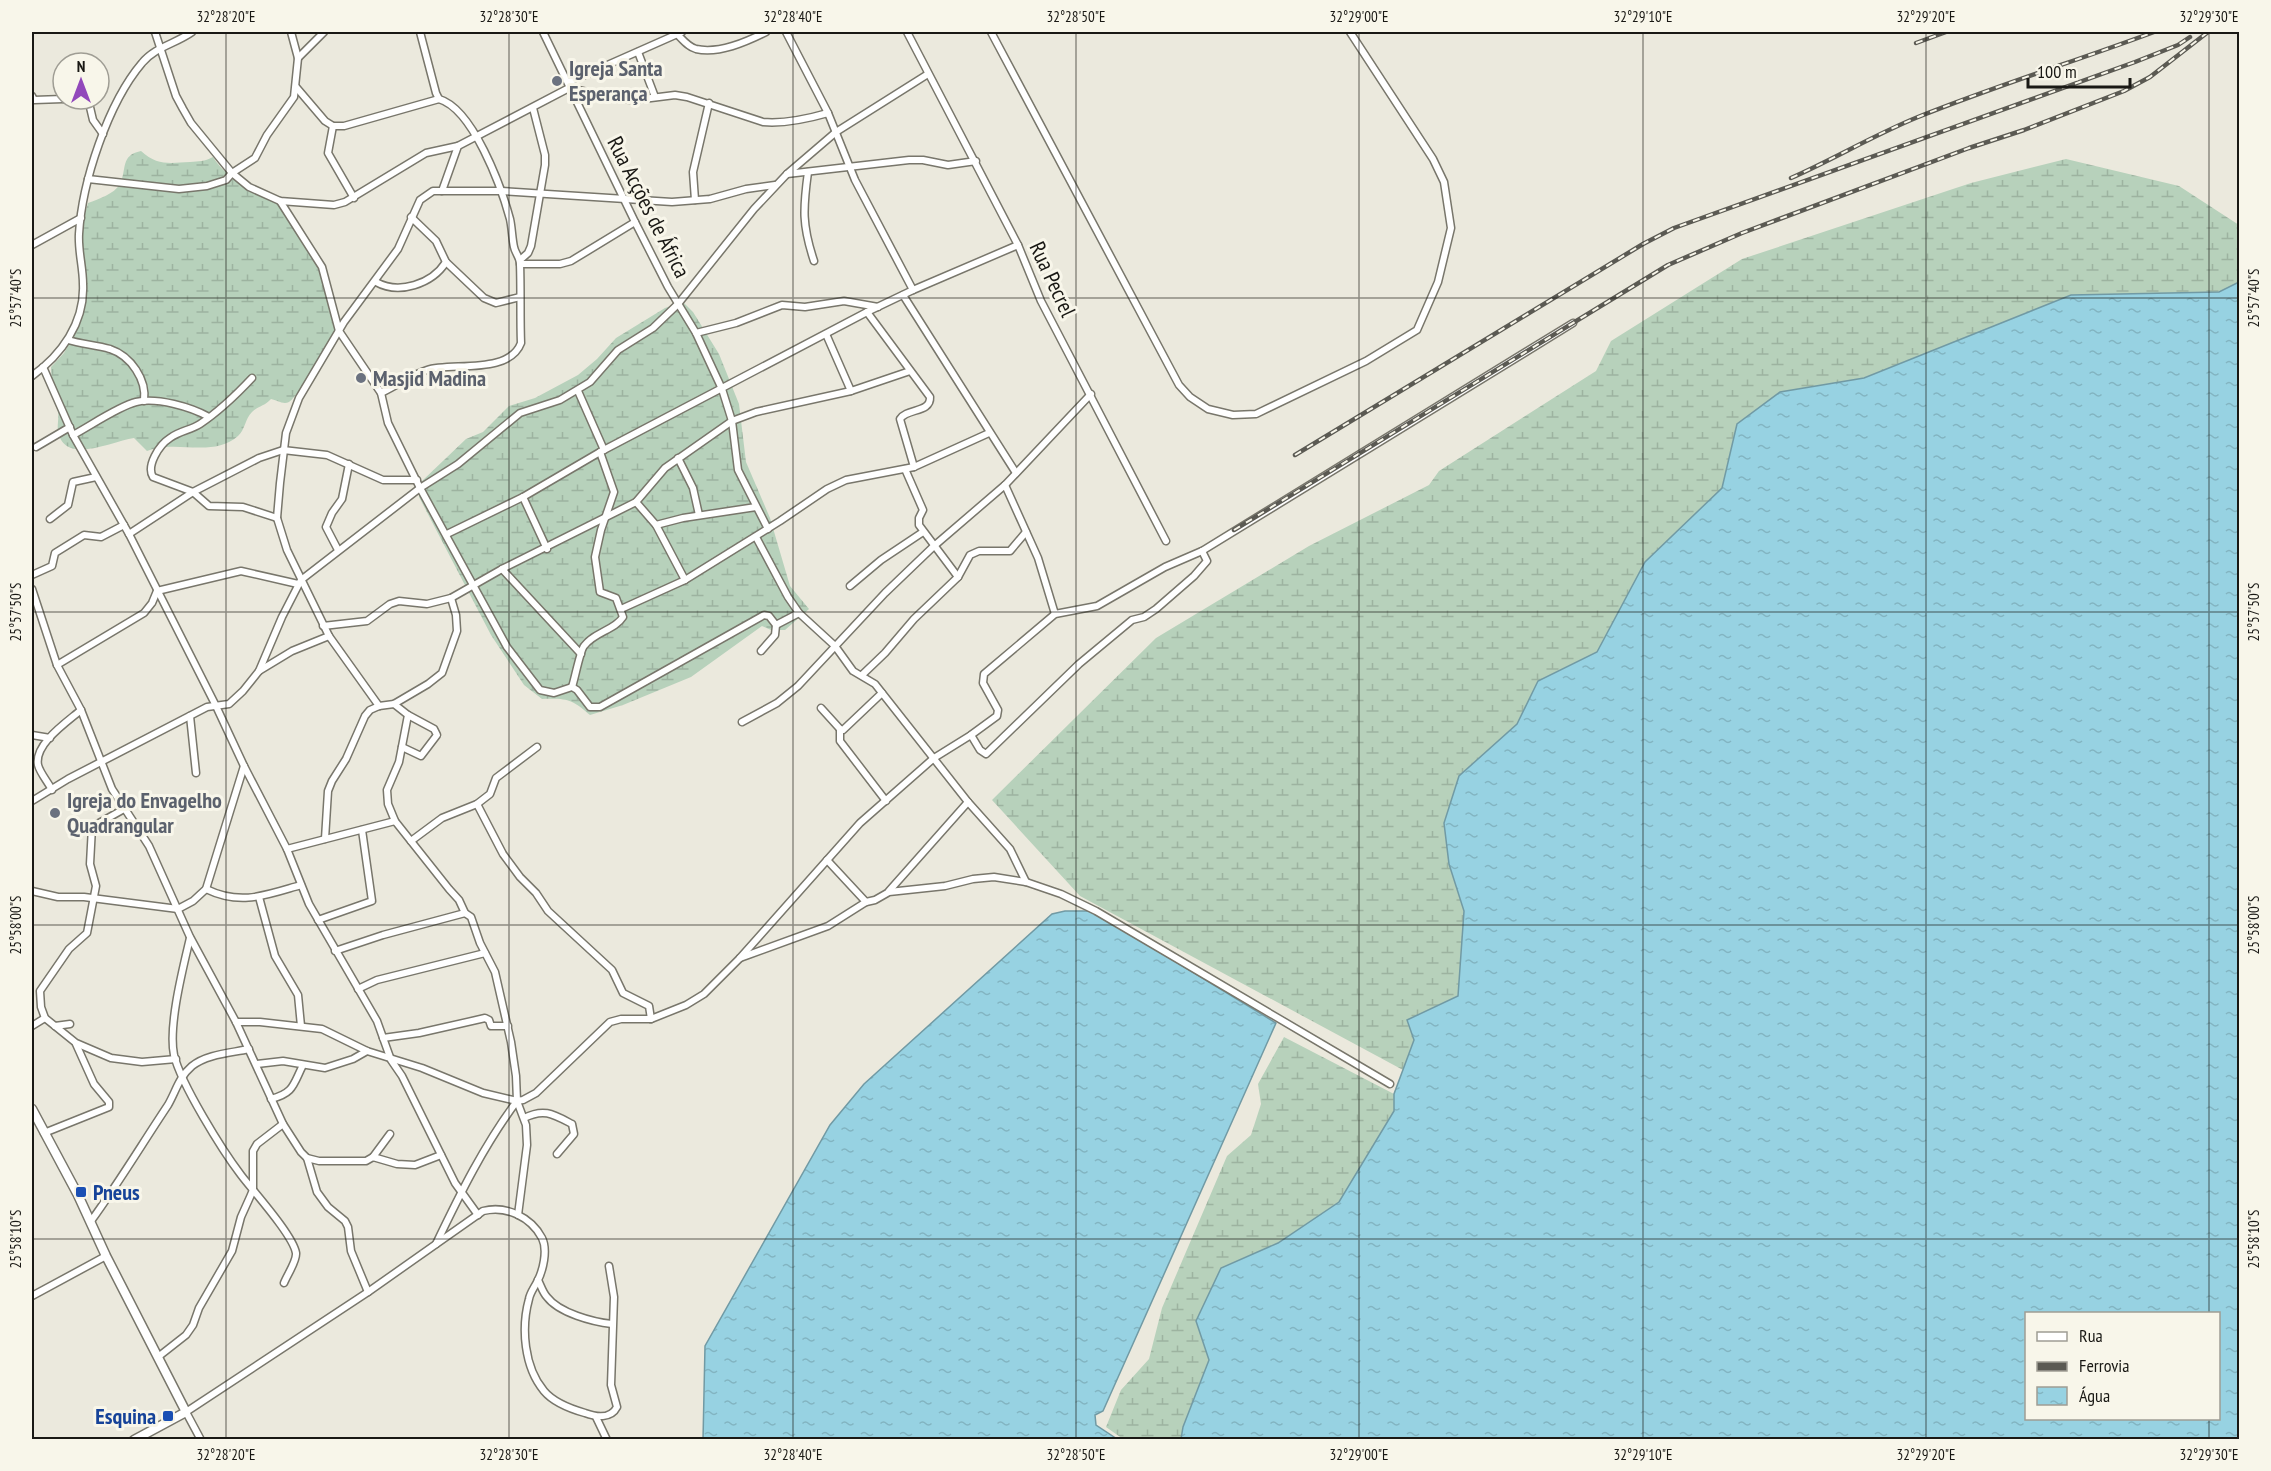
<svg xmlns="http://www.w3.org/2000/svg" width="2271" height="1471" viewBox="0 0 2271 1471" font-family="'PT Sans Narrow',sans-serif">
	<defs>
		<pattern id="wetland-marsh" width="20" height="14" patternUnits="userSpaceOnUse" patternTransform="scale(1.5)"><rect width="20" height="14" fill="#b7d1bb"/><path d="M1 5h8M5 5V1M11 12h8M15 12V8" fill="none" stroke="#9db3a0"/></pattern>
		<pattern id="water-ripples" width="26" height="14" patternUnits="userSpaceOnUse" patternTransform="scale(1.5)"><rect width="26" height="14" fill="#97d2e2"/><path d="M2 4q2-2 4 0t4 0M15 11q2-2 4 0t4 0" fill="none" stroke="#82b4c1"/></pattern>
	</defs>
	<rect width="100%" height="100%" fill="#ebe9dd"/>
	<g fill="url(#wetland-marsh)">
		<path d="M141,151C157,166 170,163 190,162C199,161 204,162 213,157C229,183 255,186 277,203C293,217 308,248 318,266L322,270C325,283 337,323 334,335C331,344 297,398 289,402C283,405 277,400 271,399C265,406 258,406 252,412C245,419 245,430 238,436C218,454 190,445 165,447C159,447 153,449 147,451L134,438C112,441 64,466 58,431C57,425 59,419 58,412C56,397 51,383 51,367L64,353L76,331L86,293L81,265V227L88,203C99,199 114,194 120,184C127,170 120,155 141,151Z"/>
		<polygon points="2066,159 2179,186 2239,225 2239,282 2219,292 2071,295 1864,378 1780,392 1737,424 1722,488 1645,562 1597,652 1538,681 1517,724 1459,776 1449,864 1464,911 1458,996 1407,1020 1414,1040 1403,1070 1080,896 992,800 1156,638 1309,546 1429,485 1439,471 1596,371 1611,341 1742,259 1971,183"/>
		<path d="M683,302L693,312L719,354L739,404L746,462L770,518L790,586L809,609L785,630H771L762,626L691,677L623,705L590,715C572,699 566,698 542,699L524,685L491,635L419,497L422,481L466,439L483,432L509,406L535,398L578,375L597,359L616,338L665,308Z"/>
		<polygon points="1284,1037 1394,1094 1394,1111 1339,1202 1278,1243 1221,1268 1196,1321 1209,1360 1183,1427 1181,1439 1123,1439 1106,1427 1121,1390 1149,1359 1162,1308 1227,1156 1251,1135 1261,1104 1258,1084"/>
	</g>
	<g fill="url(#water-ripples)" stroke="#719aa4" stroke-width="1.5" fill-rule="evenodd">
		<path d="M2239,282V1439H1181L1183,1427L1209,1360L1196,1321L1221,1268L1278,1243L1339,1202L1394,1111V1094L1414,1040L1407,1020L1458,996L1464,911L1449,864L1444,823L1459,776L1517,724L1538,681L1597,652L1645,562L1722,488L1737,424L1780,392L1864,378L2071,295L2219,292ZM2026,1314H2218V1418H2026Z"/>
		<polygon points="1065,911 1089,911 1109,921 1276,1023 1103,1411 1095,1415 1096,1425 1117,1439 703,1440 705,1346 830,1125 864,1084 1052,914"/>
	</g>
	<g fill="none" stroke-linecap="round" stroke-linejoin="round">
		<g stroke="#78766b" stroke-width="9">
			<g id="street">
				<polyline points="155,32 176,96 183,109 191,123 232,173 249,187 280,201 334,205 345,202 426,153 458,146"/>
				<polyline points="543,32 635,222 668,287 696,333 722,389 732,421 738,470 768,529"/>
				<polyline points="786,32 828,113 855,180 913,290"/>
				<polyline points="907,32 1018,245 1041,301 1166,541"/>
				<polyline points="991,32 1179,385 1190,397 1208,409 1233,415 1256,414 1366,361 1417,330 1438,282 1451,228 1444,182 1433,159 1350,32"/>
				<path d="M677,34C683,40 688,47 696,49C719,54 746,42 766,32"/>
				<polyline points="638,52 655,97"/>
				<polyline points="298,58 324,32"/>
				<polyline points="569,82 682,32"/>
				<polyline points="296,87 325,121 333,126 344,126 439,99"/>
				<polyline points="32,96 34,100 63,99"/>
				<polyline points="64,99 84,100 89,103 93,120 103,134"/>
				<polyline points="333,126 328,153 354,198"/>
				<path d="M808,172C803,209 802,225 814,261"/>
				<polyline points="787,174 909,160 923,160 948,165 976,161"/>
				<polyline points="88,179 179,189 207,186 226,180 232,173 255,158 267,135 294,97 298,58 291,32"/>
				<path d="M442,191L458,146L569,88L619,99L635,100L675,95L687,97L763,122C785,124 807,119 828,113"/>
				<polyline points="695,200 693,172 709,103"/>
				<polyline points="280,201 322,267 339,331 381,393 388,423 420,488 507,647 540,690 554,693 572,687 577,690 590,707 600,707 764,615 769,616 776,625 799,613"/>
				<polyline points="411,217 436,241 446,262 484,298 496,303 520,297"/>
				<polyline points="32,245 81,218"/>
				<polyline points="520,260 528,253 531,246 545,165 545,155 533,108"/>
				<polyline points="520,264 560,264 571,261 635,222"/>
				<path d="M376,282C399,295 432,284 446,262"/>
				<polyline points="903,295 1016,473"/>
				<path d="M867,312L930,397C931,413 907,408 900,419L914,467"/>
				<polyline points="696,333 736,323 782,305 805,307 844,301 878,307"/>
				<polyline points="826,334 851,391"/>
				<path d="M68,340C81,344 96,345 110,349C131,356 147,380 144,401"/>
				<polyline points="43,367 73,435 129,534 216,706 244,766 287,849 309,904 377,1021 391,1060 402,1076 455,1183 478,1215"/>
				<path d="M32,376C61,355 85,323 83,284C83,267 78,251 79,234C82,182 108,103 142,63C155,47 175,44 192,32"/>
				<path d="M252,378C237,394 218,412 200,424C191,430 179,431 170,438C159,445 146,466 153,477L193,492L209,506L243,507L277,518"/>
				<polyline points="578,391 604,450"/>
				<path d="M381,393C396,386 411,375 427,370C451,362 509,375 521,343C520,317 521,290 520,264C520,257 515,253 514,247C512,238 512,228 510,219C501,186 473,109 439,99L436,93L420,32"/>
				<path d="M73,435C90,426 119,406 136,402C157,397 191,407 209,417"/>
				<polyline points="36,447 70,427"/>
				<polyline points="678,458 693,488 699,515"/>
				<polyline points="905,469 923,510 919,518 919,525 958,577"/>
				<polyline points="1005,485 1038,558 1055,614"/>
				<polyline points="523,497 547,549"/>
				<polyline points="636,502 656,525 685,580"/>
				<polyline points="50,519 68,505 73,482 96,477"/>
				<polyline points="656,525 683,518 756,507"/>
				<polyline points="129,534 193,492 259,458 283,450 327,455 383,480 417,480"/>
				<polyline points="447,534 523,497 600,452 867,312 913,290 1018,245"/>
				<polyline points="756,537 788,597 799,613 835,646 853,671 875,684 968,802 1010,849 1026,882"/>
				<polyline points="338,550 326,527 332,513 342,499 349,464"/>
				<polyline points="502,569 581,654"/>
				<polyline points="32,575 52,566 55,553 84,535 101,537 124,525"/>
				<polyline points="850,586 881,560 923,532"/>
				<polyline points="32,589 57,665 81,710 112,789 149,846 190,937 236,1022 283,1124 301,1152 307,1158 319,1161 366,1161 373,1157 397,1164 415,1165 441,1155"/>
				<polyline points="621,609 685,580 780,521 827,489 846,480 914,467 989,433"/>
				<polyline points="323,626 367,621 390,604 399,601 427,604 451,598 502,569 636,502 665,468 732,421 756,412 851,391 910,371"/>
				<polyline points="761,651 775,635 776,625"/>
				<polyline points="57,665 144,613 152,603 157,591 241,571 298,584"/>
				<polyline points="259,671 292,651 329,636"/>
				<polyline points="862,675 885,653 914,619 958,577 970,555 979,551 1010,551 1026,532"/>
				<path d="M572,687C575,678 580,651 584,646C594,632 615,630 623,617L616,598L600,592L595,557L601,530L614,492L600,452"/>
				<polyline points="394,704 408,715 399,762 387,790 388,804 395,821 449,889 459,900 465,913 471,917 480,943 495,972 511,1042 516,1076 517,1101 526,1125 527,1145 518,1215"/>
				<polyline points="379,706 329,636 287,550 277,518 280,483 286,433 299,398 344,322 398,249 420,200 433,191 501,191 672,202 710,199 746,189 775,185"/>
				<polyline points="821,708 840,729 843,730 882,693"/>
				<polyline points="190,716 196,773"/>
				<polyline points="742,722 777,703 798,686 885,593 934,546 1005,485 1091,394"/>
				<polyline points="840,729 840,741 886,801"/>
				<polyline points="32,735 50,738"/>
				<polyline points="971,735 980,750 986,754 1079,664 1132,620 1144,617 1156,609 1194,576 1207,561 1202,551"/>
				<polyline points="402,747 421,756 437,735 434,729 408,715"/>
				<path d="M52,790C48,782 40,773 38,765C34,744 67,722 81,710"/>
				<polyline points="32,801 68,779 207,707 229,704 243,691 259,671 282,617 301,580 420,488 458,464 520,413 560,400 590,382 618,350 653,328 678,304 754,209 787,174 836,132 928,74"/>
				<polyline points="477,804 503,854 520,877 536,893 548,911 612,970 623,993 649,1006 651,1019"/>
				<polyline points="124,809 92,827 90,864 96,886 87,933 69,949 40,991 41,1007 45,1018 76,1043 111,1058 142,1062 176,1059"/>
				<polyline points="325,839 328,791 332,781 346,759 365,716 370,710 379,706 394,704 428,684 442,673 457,631 456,615 451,598"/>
				<polyline points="411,841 442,818 477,804 490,794 496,778 537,747"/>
				<polyline points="287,849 395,821"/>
				<polyline points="827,860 866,902"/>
				<path d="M206,889C241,906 266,895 301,885"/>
				<polyline points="32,891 58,897 84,897 178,909 193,901 206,889 244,766"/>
				<polyline points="889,891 968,802"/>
				<polyline points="259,897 275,956 298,995 301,1026"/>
				<polyline points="318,920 372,901 362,830"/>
				<path d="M190,938C183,968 168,1026 174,1055C181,1084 222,1150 241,1175C253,1191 293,1235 296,1253C297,1261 287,1275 284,1283"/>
				<polyline points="335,951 383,935 465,913"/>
				<polyline points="740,958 828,926 866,902 875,900 889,892 945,886 973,879 994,877 1026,882 1061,894 1096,911 1390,1084"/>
				<polyline points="358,989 377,980 485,953"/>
				<polyline points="236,1022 260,1022 322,1029 367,1051 422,1068 483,1093 517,1101 523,1100 536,1093 610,1022 621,1019 651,1019 686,1005 704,994 740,958 860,823 934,758 971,735 997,716 998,710 983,683 984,674 1055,614 1097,606 1165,567 1202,551 1573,323"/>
				<polyline points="32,1026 45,1018"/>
				<polyline points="55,1026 70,1024"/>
				<polyline points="383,1038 419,1033 485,1018 489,1020 491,1026 508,1026"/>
				<polyline points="257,1064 283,1061 325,1068 353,1059 367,1051"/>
				<path d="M271,1099C294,1093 293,1085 303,1065"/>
				<path d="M524,1118C544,1108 553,1114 572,1124L574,1134L557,1154"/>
				<polyline points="44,1133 109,1107 109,1102 94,1084 76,1044"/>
				<polyline points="373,1157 390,1134"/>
				<polyline points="307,1158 317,1192 328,1207 345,1221 348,1227 351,1251 368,1292"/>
				<path d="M91,1221C118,1184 142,1144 168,1105C176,1091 179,1077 192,1066C207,1054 231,1053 249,1049"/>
				<path d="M436,1244C460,1194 484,1145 517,1101"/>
				<path d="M538,1280C541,1286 543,1293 547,1297C559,1313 593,1322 612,1324"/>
				<polyline points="32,1296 106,1256"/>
				<polyline points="158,1357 186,1335 193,1325 199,1308 232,1251 241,1217 250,1197 253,1190 253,1151 257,1144 283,1124"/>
				<polyline points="596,1417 607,1440"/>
				<path d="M201,1440L186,1412L368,1292L483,1211C506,1205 531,1217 542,1238C548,1250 543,1271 537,1282C534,1288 530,1293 529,1299C521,1328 524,1367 544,1391C554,1403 571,1409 585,1413C596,1417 611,1419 617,1407L611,1385L614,1297L609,1266"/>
			</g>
		</g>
		<g stroke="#78766b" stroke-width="11">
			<polyline id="secondary" points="32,1109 78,1195 106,1256 186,1412 134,1440"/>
		</g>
		<use href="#street" stroke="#fff" stroke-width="6"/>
		<use href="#secondary" stroke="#fff" stroke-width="8"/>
		<g stroke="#5b5a53" stroke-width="4.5">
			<g id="rail">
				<polyline points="1916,43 1946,32"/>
				<path d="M1791,178C1834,159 1874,135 1918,117C1995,86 2076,61 2154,32"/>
				<polyline points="1295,455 1643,244 1674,228 2135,62 2178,45 2190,37"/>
				<polyline points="1234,530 1668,265 1742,233 1969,148 2024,130 2124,91 2150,77 2208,32"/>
			</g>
		</g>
		<use href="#rail" stroke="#f8f6ea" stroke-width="2" stroke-dasharray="7" stroke-linecap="butt"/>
	</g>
	<path fill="none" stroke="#191814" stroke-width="1.5" stroke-opacity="0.45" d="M226,32V1440M509,32V1440M793,32V1440M1076,32V1440M1359,32V1440M1643,32V1440M1926,32V1440M2209,32V1314M32,298H2240M32,612H2240M32,925H2240M32,1239H2240M2209,1418V1440"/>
	<g fill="#6b7280" stroke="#f8f6ea" stroke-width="2">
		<circle cx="557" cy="81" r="6"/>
		<circle cx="361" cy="378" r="6"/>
		<circle cx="55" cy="813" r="6"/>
	</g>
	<g fill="#1a4fb4" stroke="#f8f6ea" stroke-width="2">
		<rect x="75" y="1186" width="12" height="12" rx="3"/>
		<rect x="162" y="1410" width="12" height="12" rx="3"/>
	</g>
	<g text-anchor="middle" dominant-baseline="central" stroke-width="6" stroke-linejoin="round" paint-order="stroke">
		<g font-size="22" font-weight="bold" fill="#5b616d" stroke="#f8f6ea" text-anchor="start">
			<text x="569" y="68">Igreja Santa<tspan x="569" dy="25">Esperança</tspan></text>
			<text x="373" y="378">Masjid Madina</text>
			<text x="67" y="800">Igreja do Envagelho<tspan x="67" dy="25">Quadrangular</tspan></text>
		</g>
		<g font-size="22" fill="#191814" stroke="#f8f6ea">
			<text transform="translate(649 207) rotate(63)">Rua Acções de África</text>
			<text transform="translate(1053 279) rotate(65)">Rua Pecrel</text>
		</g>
		<g font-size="22" font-weight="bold" fill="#164399" stroke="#f8f6ea" text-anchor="start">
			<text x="93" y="1192">Pneus</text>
			<text x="156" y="1416" text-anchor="end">Esquina</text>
		</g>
	</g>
	<rect width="2271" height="1471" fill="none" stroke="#f8f6ea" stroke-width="66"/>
	<rect x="2025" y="1312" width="195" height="108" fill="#f8f6ea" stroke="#9f9d94" stroke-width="1.5"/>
	<rect x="2037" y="1332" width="30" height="9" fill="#ffffff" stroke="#9f9d94" stroke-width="1.5"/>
	<text x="2079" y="1342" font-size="18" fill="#191814">Rua</text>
	<rect x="2037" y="1362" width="30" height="9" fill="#5b5a53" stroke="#9f9d94" stroke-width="1.5"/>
	<text x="2079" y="1372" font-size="18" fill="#191814">Ferrovia</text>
	<rect x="2037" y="1387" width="30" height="18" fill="url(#water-ripples)" stroke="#9f9d94" stroke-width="1.5"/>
	<text x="2079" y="1402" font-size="18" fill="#191814">Água</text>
	<g transform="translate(81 81)"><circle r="28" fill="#f8f6ea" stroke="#9f9d94" stroke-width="1.5"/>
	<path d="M0-4.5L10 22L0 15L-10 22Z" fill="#9248bb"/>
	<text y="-9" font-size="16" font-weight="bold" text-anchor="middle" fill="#191814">N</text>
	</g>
	<path d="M2028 78v9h102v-9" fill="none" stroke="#191814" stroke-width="3"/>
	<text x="2037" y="78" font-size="18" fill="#191814" stroke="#f8f6ea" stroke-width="4.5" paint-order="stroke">100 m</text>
	<rect x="33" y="33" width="2205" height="1405" fill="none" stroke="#191814" stroke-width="2"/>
	<g font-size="15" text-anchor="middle" fill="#191814">
		<text x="226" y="22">32°28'20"E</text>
		<text x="509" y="22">32°28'30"E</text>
		<text x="793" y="22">32°28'40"E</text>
		<text x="1076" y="22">32°28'50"E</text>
		<text x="1359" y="22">32°29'00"E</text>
		<text x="1643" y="22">32°29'10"E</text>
		<text x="1926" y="22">32°29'20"E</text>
		<text x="2209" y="22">32°29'30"E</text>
		<text transform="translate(16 298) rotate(-90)" y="5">25°57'40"S</text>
		<text transform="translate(2254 298) rotate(-90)" y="5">25°57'40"S</text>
		<text transform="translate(16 612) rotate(-90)" y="5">25°57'50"S</text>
		<text transform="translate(2254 612) rotate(-90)" y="5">25°57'50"S</text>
		<text transform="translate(16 925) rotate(-90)" y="5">25°58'00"S</text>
		<text transform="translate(2254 925) rotate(-90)" y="5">25°58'00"S</text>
		<text transform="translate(16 1239) rotate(-90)" y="5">25°58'10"S</text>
		<text transform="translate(2254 1239) rotate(-90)" y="5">25°58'10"S</text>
		<text x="226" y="1460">32°28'20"E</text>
		<text x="509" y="1460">32°28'30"E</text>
		<text x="793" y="1460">32°28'40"E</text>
		<text x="1076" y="1460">32°28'50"E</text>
		<text x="1359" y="1460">32°29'00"E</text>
		<text x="1643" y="1460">32°29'10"E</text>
		<text x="1926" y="1460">32°29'20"E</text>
		<text x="2209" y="1460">32°29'30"E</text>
	</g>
</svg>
